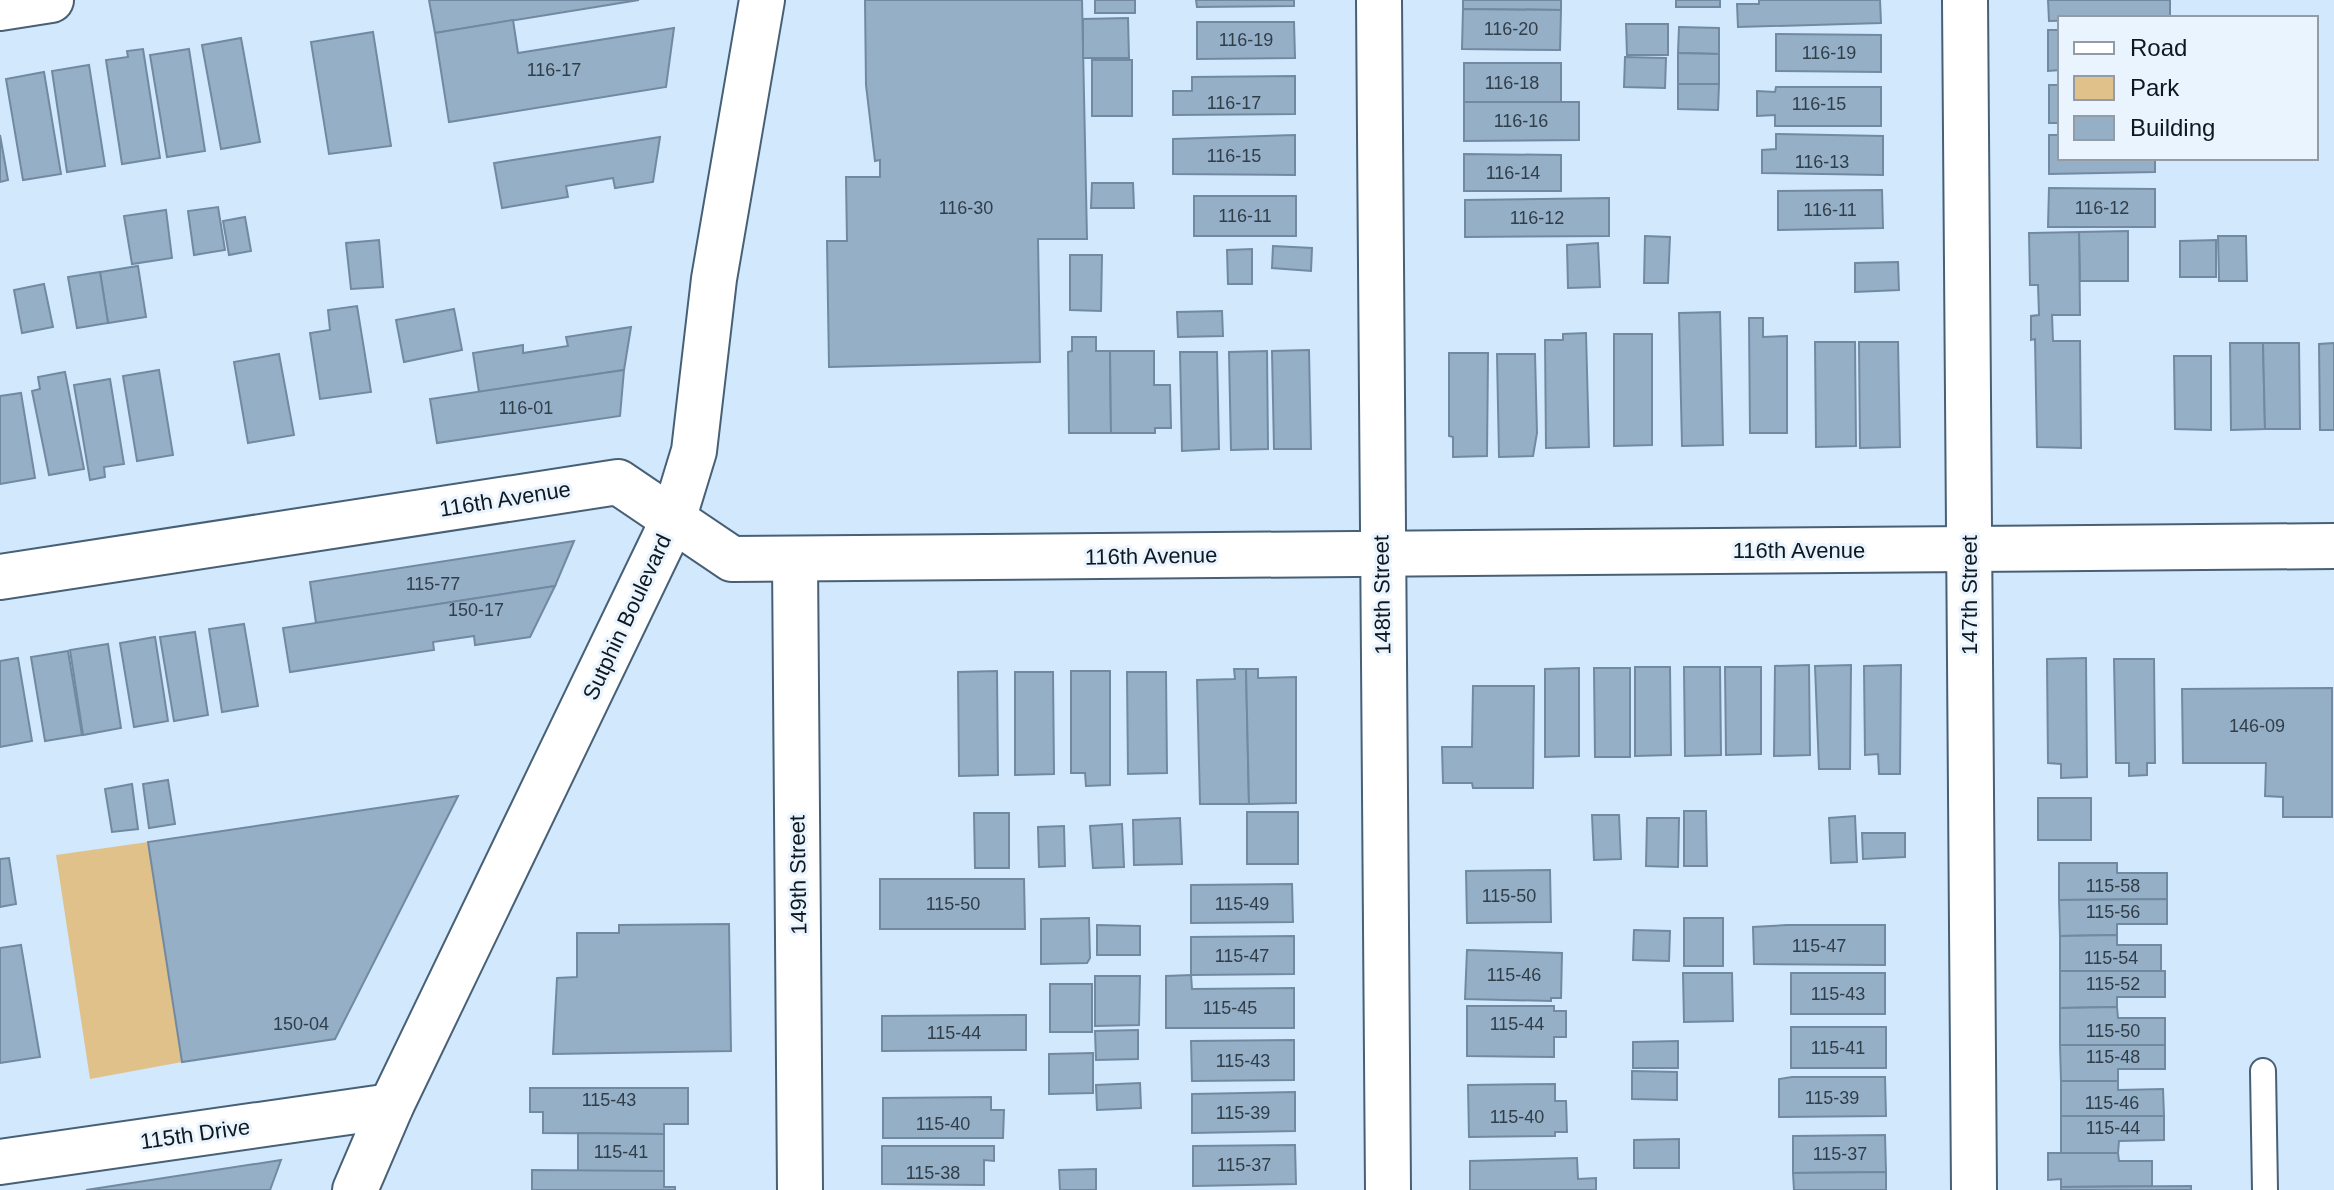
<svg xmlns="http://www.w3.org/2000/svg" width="2334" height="1190" viewBox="0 0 2334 1190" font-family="Arial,sans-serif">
	<rect width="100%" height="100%" fill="#d2e8fc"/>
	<polygon fill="#e1c18a" points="148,842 182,1062 90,1079 56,855"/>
	<g fill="#95afc7" stroke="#718aa1" stroke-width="2">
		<polygon points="429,0 639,0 435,33"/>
		<polygon points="865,0 1082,0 1087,239 1038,239 1040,362 829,367 827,241 847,241 846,177 880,177 880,160 875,161 866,85"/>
		<rect x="1095" y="0" width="40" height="13"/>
		<polygon points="1196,0 1294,0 1294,6 1197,7"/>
		<polygon points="1463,0 1561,0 1561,10 1463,9"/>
		<rect x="1676" y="0" width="44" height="7"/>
		<polygon points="1759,0 1880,0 1881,23 1738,27 1737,4 1759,4"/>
		<polygon points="2048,0 2170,0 2170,18 2049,21"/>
		<polygon points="1463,9 1561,10 1560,50 1462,49"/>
		<polygon points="1128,18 1129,58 1083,58 1083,19"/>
		<polygon points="513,20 518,53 674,28 666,87 449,122 435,33"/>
		<polygon points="1197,22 1294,22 1295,58 1197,59"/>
		<polygon points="1626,24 1668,24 1668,55 1627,55"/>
		<polygon points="1679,27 1719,28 1719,54 1678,53"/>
		<polygon points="2048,30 2060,30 2060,70 2048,71"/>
		<polygon points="373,32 391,146 329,154 311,42"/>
		<polygon points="1776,34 1881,35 1881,72 1776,71"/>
		<polygon points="241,38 260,142 221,149 202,45"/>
		<polygon points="143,49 160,158 122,164 106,60 128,57 127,51"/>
		<polygon points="189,49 205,151 167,157 150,55"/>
		<polygon points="1678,53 1719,54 1719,84 1678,84"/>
		<polygon points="1625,57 1666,58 1665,88 1624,87"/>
		<rect x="1092" y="60" width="40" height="56"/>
		<rect x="1464" y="63" width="97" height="39"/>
		<polygon points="89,65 105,166 67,172 52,71"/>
		<polygon points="44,72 61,174 23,180 6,79"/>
		<polygon points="1295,76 1295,114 1173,115 1173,91 1192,91 1192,77"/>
		<polygon points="1678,84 1719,84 1718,110 1678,109"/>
		<rect x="2049" y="85" width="11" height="38"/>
		<polygon points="1776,87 1881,87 1881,126 1775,126 1775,115 1757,116 1757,91 1775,92"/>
		<polygon points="1464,102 1579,102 1579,140 1464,141"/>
		<polygon points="1776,134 1883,136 1883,175 1762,173 1762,150 1776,149"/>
		<polygon points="0,135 8,180 0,182"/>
		<polygon points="1295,135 1295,175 1173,174 1173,139"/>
		<polygon points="2049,135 2060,135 2060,158 2155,158 2155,172 2049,174"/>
		<polygon points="660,137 653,182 615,188 613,178 566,186 568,197 502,208 494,163"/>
		<polygon points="1464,154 1561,155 1561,191 1464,191"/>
		<polygon points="1092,183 1133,183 1134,208 1091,208"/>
		<polygon points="2049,188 2155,189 2155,227 2048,227"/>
		<polygon points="1882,190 1883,228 1778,230 1778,191"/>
		<rect x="1194" y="196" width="102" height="40"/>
		<polygon points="1609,198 1609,236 1465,237 1465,200"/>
		<polygon points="218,207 225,250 194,255 188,211"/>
		<polygon points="166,210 172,258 132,264 124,216"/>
		<polygon points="245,217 251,251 229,255 223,221"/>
		<polygon points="2128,231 2128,281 2080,281 2079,232"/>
		<polygon points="2079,232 2080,315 2052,315 2053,341 2080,341 2081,448 2037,447 2035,339 2031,340 2031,316 2039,315 2038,285 2030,285 2029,233"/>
		<polygon points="1645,236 1670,237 1668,283 1644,283"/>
		<polygon points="2218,236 2246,236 2247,281 2219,281"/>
		<polygon points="379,240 383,287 351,289 346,243"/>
		<polygon points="2216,240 2216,277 2180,277 2180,241"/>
		<polygon points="1598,243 1600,287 1568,288 1567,245"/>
		<polygon points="1273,246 1312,248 1311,271 1272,268"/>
		<polygon points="1252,249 1252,284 1228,284 1227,250"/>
		<polygon points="1070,255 1102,255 1101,311 1070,310"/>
		<polygon points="1898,262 1899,290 1855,292 1855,263"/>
		<polygon points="138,266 146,317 108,323 100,272"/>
		<polygon points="100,272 108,323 77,328 68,277"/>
		<polygon points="44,284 53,327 22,333 14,290"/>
		<polygon points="357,306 371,392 320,399 310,333 330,330 328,310"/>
		<polygon points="454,309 462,350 404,362 396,320"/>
		<polygon points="1222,311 1223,336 1178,337 1177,312"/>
		<polygon points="1720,312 1723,445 1682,446 1679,313"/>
		<polygon points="1749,318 1763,318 1763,337 1787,336 1787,433 1750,433"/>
		<polygon points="631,327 624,370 479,392 473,353 523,345 523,353 568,346 566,337"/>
		<polygon points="1586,333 1589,447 1546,448 1545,340 1563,340 1563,334"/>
		<polygon points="1614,334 1652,334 1652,445 1614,446"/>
		<polygon points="1072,337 1096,337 1096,351 1110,351 1111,433 1069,433 1068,352 1072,351"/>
		<polygon points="1815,342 1855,342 1856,446 1816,447"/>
		<polygon points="1859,342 1898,342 1900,447 1860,448"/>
		<polygon points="2230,343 2263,343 2265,429 2231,430"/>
		<polygon points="2263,343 2299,343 2300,429 2265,429"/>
		<polygon points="2334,343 2334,430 2320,430 2319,344"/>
		<polygon points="1309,350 1311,449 1274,449 1272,351"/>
		<polygon points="1110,351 1154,351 1154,385 1170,385 1171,428 1155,428 1155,433 1111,433"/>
		<polygon points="1267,351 1268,449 1231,450 1229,352"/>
		<polygon points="1180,352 1217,352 1219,449 1182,451"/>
		<polygon points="1449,353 1488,353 1487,456 1453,457 1453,437 1449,436"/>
		<polygon points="279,354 294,435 248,443 234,362"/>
		<polygon points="1497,354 1535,354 1537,433 1533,456 1499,457"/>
		<polygon points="2174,356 2211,356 2211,430 2175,429"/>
		<polygon points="159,370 173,455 137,461 123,376"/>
		<polygon points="624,370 620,416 437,443 430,399"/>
		<polygon points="65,372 84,469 49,475 32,391 40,389 38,377"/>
		<polygon points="110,379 124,464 104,467 105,477 90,480 74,385"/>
		<polygon points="21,393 35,478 0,484 0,396"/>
		<polygon points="574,541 555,586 316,623 310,582"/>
		<polygon points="555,586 530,637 475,645 474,636 433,642 434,650 290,672 283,628"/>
		<polygon points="244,624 258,706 222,712 209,629"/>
		<polygon points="195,632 208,715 174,721 160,637"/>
		<polygon points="155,637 168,721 134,727 120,643"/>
		<polygon points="108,644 121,728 83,735 70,650"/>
		<polygon points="68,651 82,735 45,741 31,657"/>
		<polygon points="18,658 32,741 0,747 0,661"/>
		<polygon points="2086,658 2087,777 2061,778 2061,764 2048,763 2047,659"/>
		<polygon points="2114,659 2154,659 2155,763 2147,763 2147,775 2129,776 2129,763 2116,763"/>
		<polygon points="1809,665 1810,755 1774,756 1775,666"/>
		<polygon points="1851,665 1850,769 1819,769 1815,666"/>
		<polygon points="1901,665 1900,774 1879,774 1878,754 1865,755 1864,666"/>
		<polygon points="1635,667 1670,667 1671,755 1635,756"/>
		<polygon points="1684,667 1720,667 1721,755 1685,756"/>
		<polygon points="1725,667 1761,667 1761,754 1726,755"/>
		<polygon points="1579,668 1579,756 1545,757 1545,669"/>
		<polygon points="1594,668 1630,668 1630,757 1595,757"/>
		<polygon points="1234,669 1246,669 1249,804 1200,804 1197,680 1235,679"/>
		<polygon points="1246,669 1258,669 1258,678 1296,677 1296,803 1249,804"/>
		<polygon points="997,671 998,775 959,776 958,672"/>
		<polygon points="1071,671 1110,671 1110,785 1086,786 1085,773 1071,773"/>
		<polygon points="1015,672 1053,672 1054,774 1015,775"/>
		<polygon points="1127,672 1166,672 1167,773 1128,774"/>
		<polygon points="1473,686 1534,686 1533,788 1473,788 1472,783 1443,783 1442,747 1472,747"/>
		<polygon points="2332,688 2332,817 2283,817 2283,797 2265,796 2266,763 2183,763 2182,689"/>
		<polygon points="168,780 175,824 149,828 143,784"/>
		<polygon points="132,784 138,829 112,832 105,789"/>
		<polygon points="458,796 335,1039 182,1062 148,842"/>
		<rect x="2038" y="798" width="53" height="42"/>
		<polygon points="1684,811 1706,811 1707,866 1684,866"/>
		<rect x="1247" y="812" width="51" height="52"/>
		<polygon points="974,813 1009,813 1009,868 975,868"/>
		<polygon points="1592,815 1619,815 1621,859 1594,860"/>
		<polygon points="1855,816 1857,862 1831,863 1829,818"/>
		<polygon points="1180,818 1182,864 1134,865 1133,820"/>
		<polygon points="1647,818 1679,818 1678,867 1646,866"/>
		<polygon points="1122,824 1124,867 1093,868 1090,826"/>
		<polygon points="1064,826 1065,866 1039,867 1038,827"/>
		<polygon points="1862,833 1905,833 1905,857 1863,859"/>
		<polygon points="9,858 16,904 0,907 0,859"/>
		<polygon points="2059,863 2117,863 2117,873 2167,873 2167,899 2059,900"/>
		<polygon points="1550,870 1551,922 1467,923 1466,871"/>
		<polygon points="880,879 1024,879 1025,929 880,929"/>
		<polygon points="1292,884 1293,922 1191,923 1191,885"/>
		<polygon points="2167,899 2167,924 2117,924 2117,935 2060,936 2059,900"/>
		<polygon points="1089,918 1090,958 1087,963 1041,964 1041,919"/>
		<rect x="1684" y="918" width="39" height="48"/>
		<polygon points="729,924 731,1051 553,1054 557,978 577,977 577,933 619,933 619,925"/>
		<polygon points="1097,925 1140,926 1140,955 1097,955"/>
		<polygon points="1787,925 1885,925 1885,965 1754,964 1753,927"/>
		<polygon points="1634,930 1670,931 1669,961 1633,960"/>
		<polygon points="2117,935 2117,945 2161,945 2161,971 2060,971 2060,936"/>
		<polygon points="1294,936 1294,974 1191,975 1191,937"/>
		<polygon points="21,945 40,1057 0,1063 0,948"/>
		<polygon points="1467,950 1562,953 1561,998 1551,998 1551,1001 1465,999"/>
		<polygon points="2060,971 2165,971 2165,997 2117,997 2117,1007 2060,1008"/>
		<polygon points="1683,973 1732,973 1733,1021 1684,1022"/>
		<rect x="1791" y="973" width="94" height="41"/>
		<polygon points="1191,975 1192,989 1294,988 1294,1028 1166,1028 1166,976"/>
		<polygon points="1095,976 1140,976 1139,1025 1095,1026"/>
		<rect x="1050" y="984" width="42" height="48"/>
		<polygon points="1467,1006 1554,1006 1554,1011 1566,1011 1566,1037 1554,1037 1554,1057 1467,1056"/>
		<polygon points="2117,1007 2118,1018 2165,1018 2165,1045 2060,1045 2060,1008"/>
		<polygon points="1026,1015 1026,1050 882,1051 882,1016"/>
		<rect x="1791" y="1027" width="95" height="41"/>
		<polygon points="1138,1030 1138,1059 1096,1060 1095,1031"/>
		<polygon points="1294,1040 1294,1080 1192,1081 1191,1041"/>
		<polygon points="1678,1041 1678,1068 1633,1068 1633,1042"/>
		<polygon points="2060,1045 2165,1045 2165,1069 2118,1069 2118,1081 2061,1081"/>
		<polygon points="1093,1053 1093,1093 1049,1094 1049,1054"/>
		<polygon points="1632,1071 1677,1072 1677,1100 1632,1099"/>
		<polygon points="1792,1077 1885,1077 1886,1116 1779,1117 1779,1079"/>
		<polygon points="2061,1081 2118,1081 2118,1090 2163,1089 2164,1116 2061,1116"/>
		<polygon points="1140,1083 1141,1108 1097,1110 1096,1085"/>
		<polygon points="1555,1084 1555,1101 1566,1101 1567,1132 1555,1132 1555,1136 1469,1137 1468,1085"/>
		<polygon points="530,1088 688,1088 688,1124 664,1124 664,1134 543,1133 543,1112 530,1112"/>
		<polygon points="1295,1092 1295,1131 1192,1133 1192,1094"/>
		<polygon points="991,1097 991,1110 1004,1110 1003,1138 883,1138 883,1098"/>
		<polygon points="2061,1116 2164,1116 2164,1140 2119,1141 2118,1153 2061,1153"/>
		<polygon points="578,1133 664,1134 664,1171 578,1171"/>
		<polygon points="1885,1135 1886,1172 1793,1173 1793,1136"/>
		<polygon points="1679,1139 1679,1168 1634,1168 1634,1140"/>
		<polygon points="1295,1145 1296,1184 1193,1186 1193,1146"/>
		<polygon points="882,1146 994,1146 994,1161 984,1160 984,1185 882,1184"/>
		<polygon points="2048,1153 2118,1153 2119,1161 2152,1161 2152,1186 2061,1187 2061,1179 2048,1180"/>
		<polygon points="1577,1158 1578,1179 1596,1178 1596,1190 1470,1190 1470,1161"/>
		<polygon points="281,1160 270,1190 86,1190"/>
		<polygon points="1096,1169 1096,1190 1060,1190 1059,1170"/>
		<polygon points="532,1170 664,1171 664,1187 675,1187 675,1190 532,1190"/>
		<polygon points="1886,1172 1886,1190 1794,1190 1793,1173"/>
		<polygon points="2191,1186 2191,1190 2061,1190 2061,1187"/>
	</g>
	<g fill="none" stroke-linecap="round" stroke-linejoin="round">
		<g stroke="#486076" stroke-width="28">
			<polyline id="service" points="2263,1071 2265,1190"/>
		</g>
		<g stroke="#486076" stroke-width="48">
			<g id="minor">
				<polyline points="1379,0 1388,1190"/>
				<polyline points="1965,0 1974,1190"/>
				<polyline points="0,8 51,0"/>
				<polyline points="795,560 800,1190"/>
				<polyline points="0,577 618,482 732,559 2334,546"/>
				<polyline points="0,1162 391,1106"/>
			</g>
		</g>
		<g stroke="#486076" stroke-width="48">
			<polyline id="secondary" points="355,1190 391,1106 673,520 694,451 714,279 762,0"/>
		</g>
		<use href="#service" stroke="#fff" stroke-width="24"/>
		<use href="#minor" stroke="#fff" stroke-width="44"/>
		<use href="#secondary" stroke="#fff" stroke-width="44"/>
	</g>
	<g text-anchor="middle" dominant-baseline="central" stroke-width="6" stroke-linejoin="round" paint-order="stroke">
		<g font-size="18" fill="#303e4a">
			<text x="1511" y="29">116-20</text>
			<text x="1246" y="40">116-19</text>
			<text x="1829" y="53">116-19</text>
			<text x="554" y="70">116-17</text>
			<text x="1512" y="83">116-18</text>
			<text x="1234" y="103">116-17</text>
			<text x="1819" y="104">116-15</text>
			<text x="1521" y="121">116-16</text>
			<text x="1234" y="156">116-15</text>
			<text x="1822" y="162">116-13</text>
			<text x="1513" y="173">116-14</text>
			<text x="966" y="208">116-30</text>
			<text x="2102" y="208">116-12</text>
			<text x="1830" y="210">116-11</text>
			<text x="1245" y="216">116-11</text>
			<text x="1537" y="218">116-12</text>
			<text x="526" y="408">116-01</text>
			<text x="433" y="584">115-77</text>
			<text x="476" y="610">150-17</text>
			<text x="2257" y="726">146-09</text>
			<text x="2113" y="886">115-58</text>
			<text x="1509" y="896">115-50</text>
			<text x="953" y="904">115-50</text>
			<text x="1242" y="904">115-49</text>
			<text x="2113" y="912">115-56</text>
			<text x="1819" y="946">115-47</text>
			<text x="1242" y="956">115-47</text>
			<text x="2111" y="958">115-54</text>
			<text x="1514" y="975">115-46</text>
			<text x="2113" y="984">115-52</text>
			<text x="1838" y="994">115-43</text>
			<text x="1230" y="1008">115-45</text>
			<text x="301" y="1024">150-04</text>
			<text x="1517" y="1024">115-44</text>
			<text x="2113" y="1031">115-50</text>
			<text x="954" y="1033">115-44</text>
			<text x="1838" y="1048">115-41</text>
			<text x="2113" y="1057">115-48</text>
			<text x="1243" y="1061">115-43</text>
			<text x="1832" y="1098">115-39</text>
			<text x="609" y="1100">115-43</text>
			<text x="2112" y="1103">115-46</text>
			<text x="1243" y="1113">115-39</text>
			<text x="1517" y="1117">115-40</text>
			<text x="943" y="1124">115-40</text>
			<text x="2113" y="1128">115-44</text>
			<text x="621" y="1152">115-41</text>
			<text x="1840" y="1154">115-37</text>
			<text x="1244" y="1165">115-37</text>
			<text x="933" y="1173">115-38</text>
		</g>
		<g font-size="22" fill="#0e1821" stroke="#e9f4fe">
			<text transform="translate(505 499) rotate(-9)">116th Avenue</text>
			<text x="1799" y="550">116th Avenue</text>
			<text transform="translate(1151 556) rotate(-1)">116th Avenue</text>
			<text transform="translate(1382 595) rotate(-91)">148th Street</text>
			<text transform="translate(1969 595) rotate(-90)">147th Street</text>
			<text transform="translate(627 617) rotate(-65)">Sutphin Boulevard</text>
			<text transform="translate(798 875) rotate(-91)">149th Street</text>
			<text transform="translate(195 1134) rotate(-8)">115th Drive</text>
		</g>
	</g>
	<rect x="2058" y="16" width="260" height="144" fill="#e9f4fe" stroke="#919ca6" stroke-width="2"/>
	<rect x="2074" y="42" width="40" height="12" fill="#ffffff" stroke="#919ca6" stroke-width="2"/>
	<text x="2130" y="56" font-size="24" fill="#0e1821">Road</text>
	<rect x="2074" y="76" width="40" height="24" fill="#e1c18a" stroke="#919ca6" stroke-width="2"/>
	<text x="2130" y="96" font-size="24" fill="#0e1821">Park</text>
	<rect x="2074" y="116" width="40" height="24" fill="#95afc7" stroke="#919ca6" stroke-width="2"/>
	<text x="2130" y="136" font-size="24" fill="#0e1821">Building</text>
</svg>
